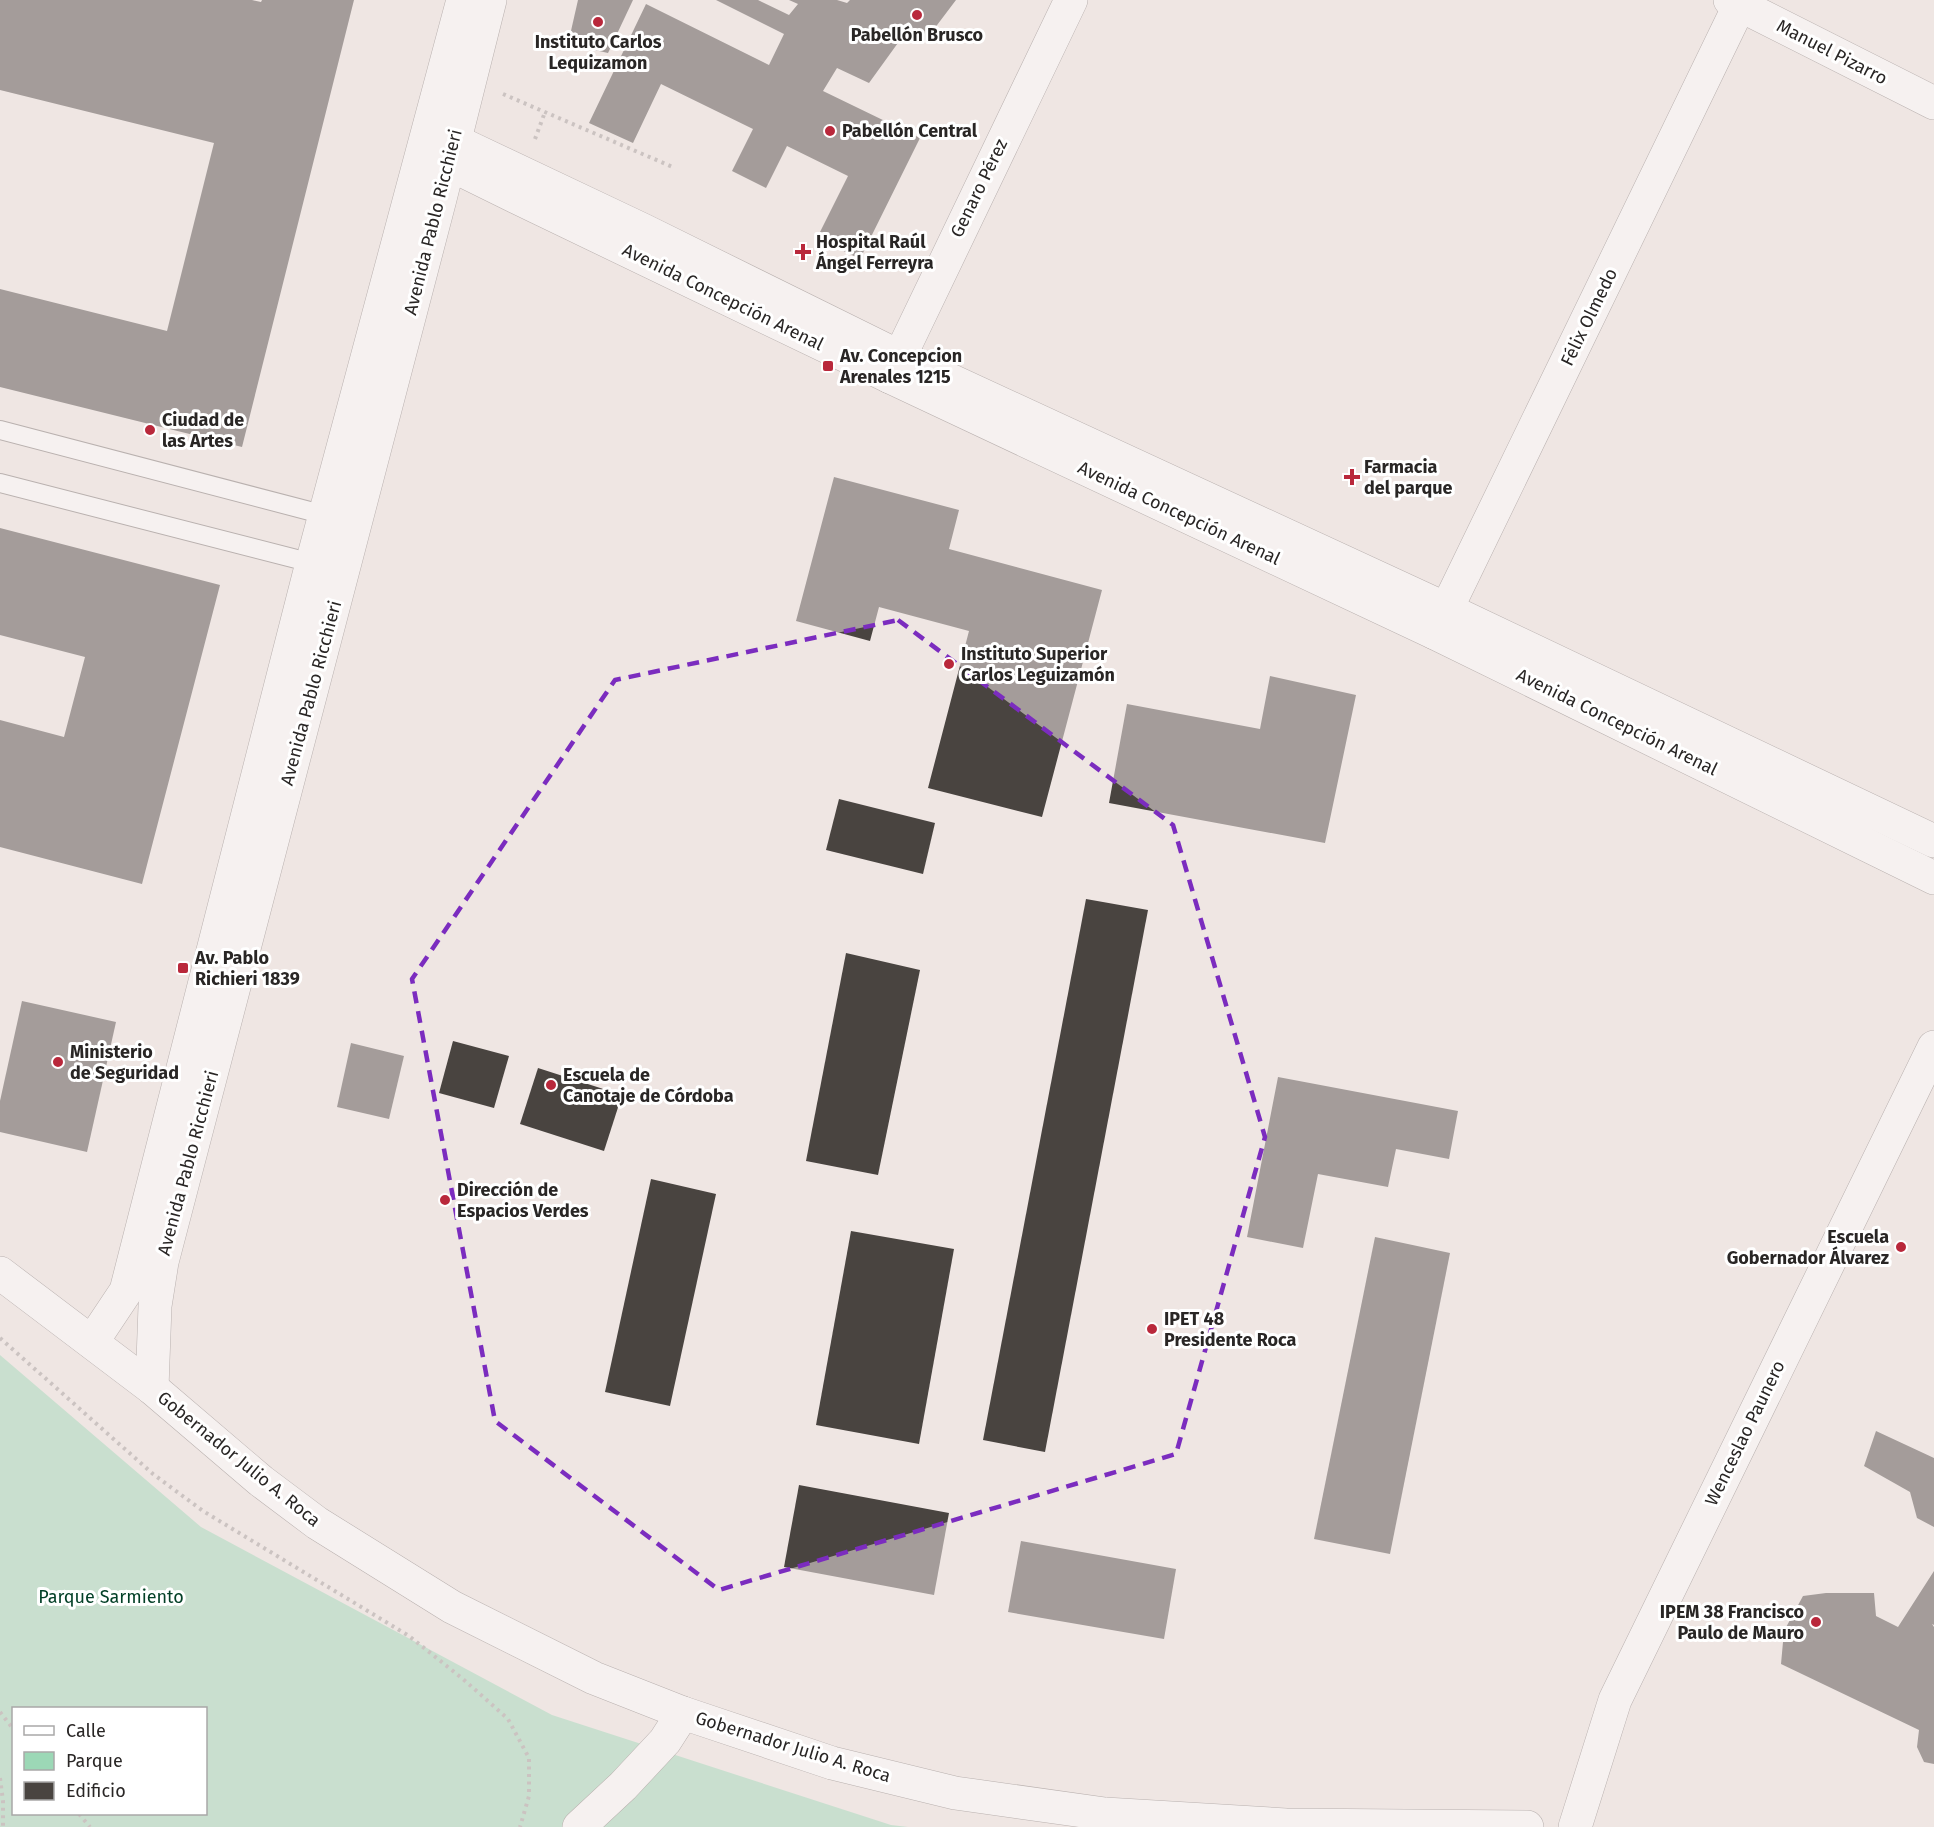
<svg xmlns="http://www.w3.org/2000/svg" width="1934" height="1827" viewBox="0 0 1934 1827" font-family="'Fira Sans',sans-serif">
	<rect width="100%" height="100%" fill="#efe6e3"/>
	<path fill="#9cd8b6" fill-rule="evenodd" d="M0,1355L201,1527L552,1715L891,1825L908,1827H0ZM14,1708H206V1814H14Z"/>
	<g fill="#494440">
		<polygon points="0,0 252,0 261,2 262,0 354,0 242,447 0,387 0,289 167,331 214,143 0,90"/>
		<polygon points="578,0 633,0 608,53 568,44"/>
		<polygon points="716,0 758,0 789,15 798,4 789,0 837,0 847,3 850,0 956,0 925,41 908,29 869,83 837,68 823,91 920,138 860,259 817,238 848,176 787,146 766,188 732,171 753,129 661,84 633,143 589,123 646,4 769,65 784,34"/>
		<polygon points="834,477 959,510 949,549 1102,590 1042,817 928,788 969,631 879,607 870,641 796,621"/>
		<polygon points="0,528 220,585 142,884 0,847 0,720 64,737 85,657 0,635"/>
		<polygon points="1270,676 1356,695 1325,843 1109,803 1127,704 1260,729"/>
		<polygon points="839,799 935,823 923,874 826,850"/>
		<polygon points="1086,899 1148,910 1045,1452 983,1440"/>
		<polygon points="846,953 920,970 878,1175 806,1161"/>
		<polygon points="22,1001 116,1022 87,1152 0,1132 0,1101"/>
		<polygon points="453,1041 509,1056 494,1108 439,1093"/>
		<polygon points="351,1043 404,1056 389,1119 337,1107"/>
		<polygon points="538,1068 622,1095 604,1151 520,1124"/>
		<polygon points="1278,1077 1458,1111 1449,1159 1396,1149 1388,1187 1318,1174 1303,1248 1247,1237"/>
		<polygon points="651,1179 716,1194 670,1406 605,1392"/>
		<polygon points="851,1231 954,1249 919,1444 816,1425"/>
		<polygon points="1375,1237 1450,1253 1390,1554 1314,1539"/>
		<polygon points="1876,1431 1934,1458 1934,1527 1917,1518 1910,1492 1864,1466"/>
		<polygon points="799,1485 949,1513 934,1595 784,1567"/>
		<polygon points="1021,1541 1176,1569 1164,1639 1008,1612"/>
		<polygon points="1934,1571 1934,1625 1932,1624 1934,1627 1934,1764 1924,1762 1917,1747 1919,1730 1781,1664 1784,1631 1803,1596 1826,1593 1874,1593 1876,1616 1898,1627"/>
	</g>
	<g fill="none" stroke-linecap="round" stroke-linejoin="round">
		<g stroke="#79726f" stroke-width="20">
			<g id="service">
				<polyline points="0,430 325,515"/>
				<polyline points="0,483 312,563"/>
			</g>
		</g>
		<g stroke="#79726f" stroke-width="34">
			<g id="minor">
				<polyline points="1730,0 1934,103"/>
				<polyline points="890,377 1071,0"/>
				<polyline points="1435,633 1742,0"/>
				<polyline points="579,1827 623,1786 665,1741 683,1713"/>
				<polyline points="1575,1827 1615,1700 1934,1047"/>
			</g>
		</g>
		<g stroke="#79726f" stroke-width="34">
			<g id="secondary">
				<polyline points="430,125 453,140 643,230 898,356 1448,610 1934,841"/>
				<polyline points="424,148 449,164 516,197 890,377 1435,633 1934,878"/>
				<polyline points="0,1273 152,1388 261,1481 317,1523 452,1607 594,1678 683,1713 832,1763 955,1793 1105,1814 1286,1825 1527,1827"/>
				<polyline points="92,1342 126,1291 312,563 463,0"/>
				<polyline points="152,1388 155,1306 162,1262 440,199 490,0"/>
			</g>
		</g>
		<g stroke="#a19a98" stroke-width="4" stroke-dasharray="3 4.5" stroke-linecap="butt">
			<polyline points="503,94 675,168"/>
			<polyline points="535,139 545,112"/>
			<polyline points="0,1338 153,1474 203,1511 409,1636 463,1679 508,1719 529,1758 529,1796 520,1827"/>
			<polyline points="0,1712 14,1730"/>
			<polyline points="0,1778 3,1801 3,1827"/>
			<polyline points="79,1814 90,1827"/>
		</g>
		<use href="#service" stroke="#fff" stroke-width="18"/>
		<use href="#minor" stroke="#fff" stroke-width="33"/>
		<use href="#secondary" stroke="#fff" stroke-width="33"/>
	</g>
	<path d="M0 0H1934V1827H0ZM898,620L1173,825L1265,1137L1176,1454L719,1590L495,1421L412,979L615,680Z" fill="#efe6e3" fill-opacity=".55" fill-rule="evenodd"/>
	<path fill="none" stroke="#7b2cbf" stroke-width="4.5" stroke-dasharray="12 8" stroke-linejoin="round" d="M898,620L1173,825L1265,1137L1176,1454L719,1590L495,1421L412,979L615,680Z"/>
	<g fill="#b9283b" stroke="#fff" stroke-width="2">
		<circle cx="917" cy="15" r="6"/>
		<circle cx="598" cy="22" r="6"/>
		<circle cx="830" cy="131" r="6"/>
		<path d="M800 243h6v6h6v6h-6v6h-6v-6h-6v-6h6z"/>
		<rect x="822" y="360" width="12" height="12" rx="3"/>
		<circle cx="150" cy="430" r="6"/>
		<path d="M1349 468h6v6h6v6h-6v6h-6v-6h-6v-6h6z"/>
		<circle cx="949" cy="664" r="6"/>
		<rect x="177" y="962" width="12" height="12" rx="3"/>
		<circle cx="58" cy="1062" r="6"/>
		<circle cx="551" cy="1085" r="6"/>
		<circle cx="445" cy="1200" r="6"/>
		<circle cx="1901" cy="1247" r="6"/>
		<circle cx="1152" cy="1329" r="6"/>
		<circle cx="1816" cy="1622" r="6"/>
	</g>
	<g text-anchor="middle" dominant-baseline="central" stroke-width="6" stroke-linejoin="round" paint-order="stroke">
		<g font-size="18" font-weight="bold" fill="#292625" stroke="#fff" text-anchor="start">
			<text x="917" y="35" text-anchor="middle">Pabellón Brusco</text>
			<text x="598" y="42" text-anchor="middle">Instituto Carlos<tspan x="598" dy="21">Lequizamon</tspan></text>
			<text x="842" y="131">Pabellón Central</text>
			<text x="816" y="242">Hospital Raúl<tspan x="816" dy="21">Ángel Ferreyra</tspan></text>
			<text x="840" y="356">Av. Concepcion<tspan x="840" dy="21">Arenales 1215</tspan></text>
			<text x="162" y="420">Ciudad de<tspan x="162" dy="21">las Artes</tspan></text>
			<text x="1364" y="467">Farmacia<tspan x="1364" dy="21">del parque</tspan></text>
			<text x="961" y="654">Instituto Superior<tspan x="961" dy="21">Carlos Leguizamón</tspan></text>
			<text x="195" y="958">Av. Pablo<tspan x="195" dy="21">Richieri 1839</tspan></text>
			<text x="70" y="1052">Ministerio<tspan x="70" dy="21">de Seguridad</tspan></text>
			<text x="563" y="1075">Escuela de<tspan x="563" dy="21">Canotaje de Córdoba</tspan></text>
			<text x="457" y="1190">Dirección de<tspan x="457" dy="21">Espacios Verdes</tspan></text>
			<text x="1889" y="1237" text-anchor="end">Escuela<tspan x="1889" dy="21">Gobernador Álvarez</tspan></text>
			<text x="1164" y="1319">IPET 48<tspan x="1164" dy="21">Presidente Roca</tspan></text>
			<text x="1804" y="1612" text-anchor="end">IPEM 38 Francisco<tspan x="1804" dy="21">Paulo de Mauro</tspan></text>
		</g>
		<g font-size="18" fill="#292625" stroke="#fff">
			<text transform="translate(1832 52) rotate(27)">Manuel Pizarro</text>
			<text transform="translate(979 188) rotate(-64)">Genaro Pérez</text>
			<text transform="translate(433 222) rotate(-76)">Avenida Pablo Ricchieri</text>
			<text transform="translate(723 297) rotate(26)">Avenida Concepción Arenal</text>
			<text transform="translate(1589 317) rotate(-64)">Félix Olmedo</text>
			<text transform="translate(1179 513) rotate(25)">Avenida Concepción Arenal</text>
			<text transform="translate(311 693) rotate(-75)">Avenida Pablo Ricchieri</text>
			<text transform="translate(1617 722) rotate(26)">Avenida Concepción Arenal</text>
			<text transform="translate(188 1163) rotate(-75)">Avenida Pablo Ricchieri</text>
			<text transform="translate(1745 1433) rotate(-64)">Wenceslao Paunero</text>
			<text transform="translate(239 1459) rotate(39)">Gobernador Julio A. Roca</text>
			<text transform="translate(793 1747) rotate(17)">Gobernador Julio A. Roca</text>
		</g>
		<g font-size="18" fill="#034027" stroke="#fff">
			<text x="111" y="1597">Parque Sarmiento</text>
		</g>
	</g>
	<rect x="12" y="1707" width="195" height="108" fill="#ffffff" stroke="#a9a8a8" stroke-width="1.5"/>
	<rect x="24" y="1726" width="30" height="9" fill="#ffffff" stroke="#a9a8a8" stroke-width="1.5"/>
	<text x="66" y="1737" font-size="18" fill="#292625">Calle</text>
	<rect x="24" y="1752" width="30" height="18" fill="#9cd8b6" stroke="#a9a8a8" stroke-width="1.5"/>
	<text x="66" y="1767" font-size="18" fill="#292625">Parque</text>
	<rect x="24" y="1782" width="30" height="18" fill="#494440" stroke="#a9a8a8" stroke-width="1.5"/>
	<text x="66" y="1797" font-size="18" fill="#292625">Edificio</text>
</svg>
